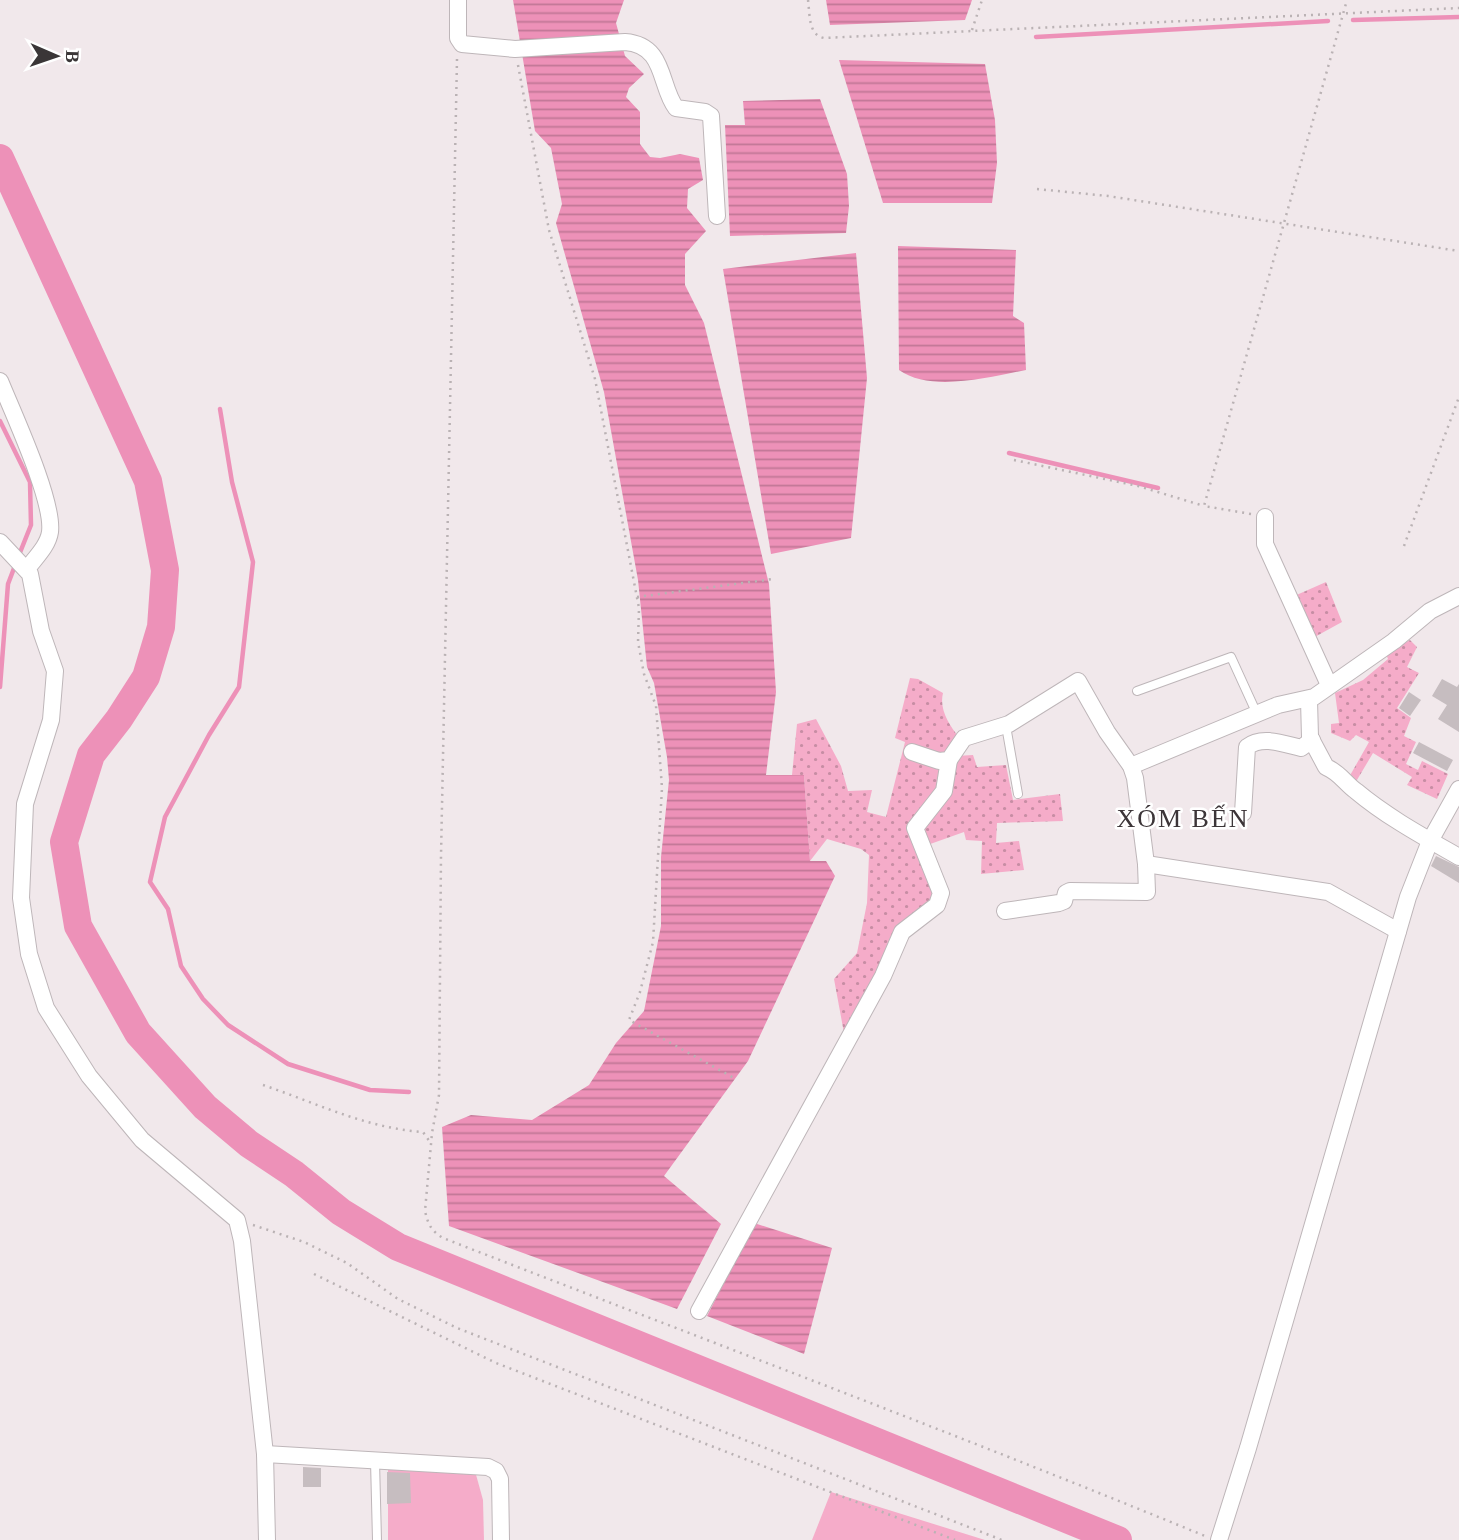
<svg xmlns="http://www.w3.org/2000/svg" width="1459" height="1540" viewBox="0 0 1459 1540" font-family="Georgia,serif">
	<defs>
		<pattern id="garden-dots" width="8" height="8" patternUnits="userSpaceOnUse" patternTransform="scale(1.75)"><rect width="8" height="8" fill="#f5acc9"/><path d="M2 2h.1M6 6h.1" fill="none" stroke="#c78da4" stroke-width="1.8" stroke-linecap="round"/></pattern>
		<pattern id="water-rules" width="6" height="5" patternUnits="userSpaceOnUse" patternTransform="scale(1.75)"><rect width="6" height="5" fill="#ed91b8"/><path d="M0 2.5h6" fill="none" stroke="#c17796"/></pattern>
	</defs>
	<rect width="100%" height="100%" fill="#f1e8eb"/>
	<g fill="#f5acc9">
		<polygon points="388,1465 475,1471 483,1500 484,1540 388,1540"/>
		<polygon points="831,1492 985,1540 812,1540"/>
	</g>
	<g fill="url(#garden-dots)">
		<polygon points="1326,582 1342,622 1311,639 1292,597"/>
		<polygon points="1410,640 1417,647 1407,667 1419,673 1397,708 1411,718 1404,736 1416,742 1406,764 1418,770 1422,761 1448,774 1437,799 1407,785 1412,777 1373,753 1354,785 1348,779 1369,742 1356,735 1350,741 1331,733 1331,724 1339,723 1335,693 1363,680 1388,659 1386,654"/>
		<path d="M910,678L918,679L943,693C939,709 949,725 959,737L956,756L973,755L977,767L1006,765L1013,800L1060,794L1063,821L997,823L996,843L1019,841L1024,870L981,874L982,841L966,840L964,832L919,848L937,893L935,904L911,920L844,1033L834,979L857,953L867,903L869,855L861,849L827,839L810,861L804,775H792L797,724L816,719L841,766L848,791L872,790L867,812L886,817L905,742L895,738Z"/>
	</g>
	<g fill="url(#water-rules)">
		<polygon points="513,0 624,0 616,23 625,56 644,74 629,88 626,97 640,112 640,144 650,157 660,158 680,154 699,158 703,180 688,189 687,208 706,231 685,254 685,285 704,323 769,584 776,692 766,775 804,775 810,861 826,861 835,876 748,1061 664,1176 721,1224 677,1309 449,1226 442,1127 471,1115 532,1120 589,1085 616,1043 644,1011 661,926 661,857 669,780 667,757 654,683 647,667 638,580 604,392 556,223 562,204 551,148 535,131"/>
		<polygon points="826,0 972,0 965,20 830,25"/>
		<polygon points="839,60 985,64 995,120 997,163 992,203 883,203"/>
		<polygon points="820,99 847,174 849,206 846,233 730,236 725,125 745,125 743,101"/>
		<path d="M898,246L1016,250L1013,316L1024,323L1026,370C990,377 931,393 899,370Z"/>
		<polygon points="856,253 867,378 851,538 771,554 723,269"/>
		<polygon points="754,1223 832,1248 804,1354 707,1316"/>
	</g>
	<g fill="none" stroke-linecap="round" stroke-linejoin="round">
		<g stroke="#ed91b8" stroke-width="4.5">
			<polyline points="1353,20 1459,17"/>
			<polyline points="1036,37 1328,21"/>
			<polyline points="220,409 232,482 253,562 239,687 209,735 165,817 150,882 168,909 181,966 203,999 228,1025 288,1064 370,1090 409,1092"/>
			<polyline points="0,421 30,482 31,525 19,555"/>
			<polyline points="1009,453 1158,488"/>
			<polyline points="0,687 8,584 16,563"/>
		</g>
		<polyline stroke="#ed91b8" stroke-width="28" points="0,158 148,481 165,570 161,627 146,677 119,719 91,755 64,842 78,926 138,1033 205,1107 249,1144 294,1174 341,1212 398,1247 1118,1540"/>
	</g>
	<g fill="#c6bdc0">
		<polygon points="1442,679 1457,687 1459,684 1459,732 1438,719 1447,705 1432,696"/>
		<polygon points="1409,692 1421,700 1410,716 1399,708"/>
		<polygon points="1419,742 1453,760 1447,771 1413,753"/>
		<polygon points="1436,856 1459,867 1459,883 1431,866"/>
		<polygon points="303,1467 321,1468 321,1487 303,1487"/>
		<polygon points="387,1472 410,1473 411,1503 387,1504"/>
	</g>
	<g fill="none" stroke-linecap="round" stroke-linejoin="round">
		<g stroke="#beb6b9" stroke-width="10">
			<g id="service">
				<polyline points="1137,691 1231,657 1257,714"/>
				<polyline points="1006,726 1018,794"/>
				<polyline points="375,1461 377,1540"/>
			</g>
		</g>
		<g stroke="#beb6b9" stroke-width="18">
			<g id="minor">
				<path d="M458,0V38L462,44L515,49L625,42C666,45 659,86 676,108L705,112L711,116L717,216"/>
				<path d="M0,381C13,413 54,501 50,532C48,546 35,558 27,569"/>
				<polyline points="1265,517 1265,544 1329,685"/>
				<polyline points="0,542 30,574 41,631 55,671 51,720 25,804 21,898 29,954 46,1008 89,1076 142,1140 237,1220 242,1241 265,1454 267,1540"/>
				<path d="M1309,700L1310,737L1326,767C1339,772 1345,783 1356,791C1387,817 1424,837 1459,857"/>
				<polyline points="912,752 939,761 949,760 964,738 1009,724 1078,681 1107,732 1131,766 1135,778 1146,864 1147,892 1070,891 1066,893 1064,901 1059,903 1005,911"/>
				<polyline points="1131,766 1278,705 1314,697 1394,641 1430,611 1459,596"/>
				<path d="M1243,813L1247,747C1262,735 1284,744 1301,748L1312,740"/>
				<polyline points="1146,864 1328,892 1398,931"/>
				<polyline points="699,1311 883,976 902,932 937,905 941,893 915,828 944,791 949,760"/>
				<polyline points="265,1454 488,1467 496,1471 500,1479 501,1540"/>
				<polyline points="1219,1540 1248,1448 1408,897 1430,841 1459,789"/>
			</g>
		</g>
		<g stroke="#bab2b4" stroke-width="2.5" stroke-dasharray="2 5" stroke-linecap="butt">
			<path d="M808,0C810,14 808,35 824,38L1459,8"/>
			<polyline points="972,30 982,0"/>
			<path d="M457,59L441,856L439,1095L432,1133L425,1211C428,1224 431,1231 443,1238C697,1337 952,1432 1205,1536"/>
			<polyline points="518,65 549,230 595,379 639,608 638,642 644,674 656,706 662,788 653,942 640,992 629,1020 734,1078"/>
			<polyline points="1037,189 1108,196 1459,251"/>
			<polyline points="1014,460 1138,486 1204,506"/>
			<polyline points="1251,514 1204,506 1347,0"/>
			<polyline points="1404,546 1459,397"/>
			<polyline points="637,597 773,579"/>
			<path d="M263,1085C316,1103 366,1128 423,1132L430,1142"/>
			<polyline points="253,1225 304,1242 347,1263 398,1299 457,1328 1002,1540"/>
			<polyline points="314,1274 496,1363 955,1540"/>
		</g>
		<use href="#service" stroke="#fff" stroke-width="8"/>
		<use href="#minor" stroke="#fff" stroke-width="16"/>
	</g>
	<g text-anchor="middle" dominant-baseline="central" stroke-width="5" stroke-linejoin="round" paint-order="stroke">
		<g font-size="26" letter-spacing="2" fill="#3c3538" stroke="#fff">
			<text x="1183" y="818">XÓM BẾN</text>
		</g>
	</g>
	<g transform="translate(56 56) rotate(92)" stroke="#ffffff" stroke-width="5" paint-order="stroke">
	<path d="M0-5L12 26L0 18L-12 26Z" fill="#3a3637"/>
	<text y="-10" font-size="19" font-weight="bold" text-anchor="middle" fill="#3a3637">B</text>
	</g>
</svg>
